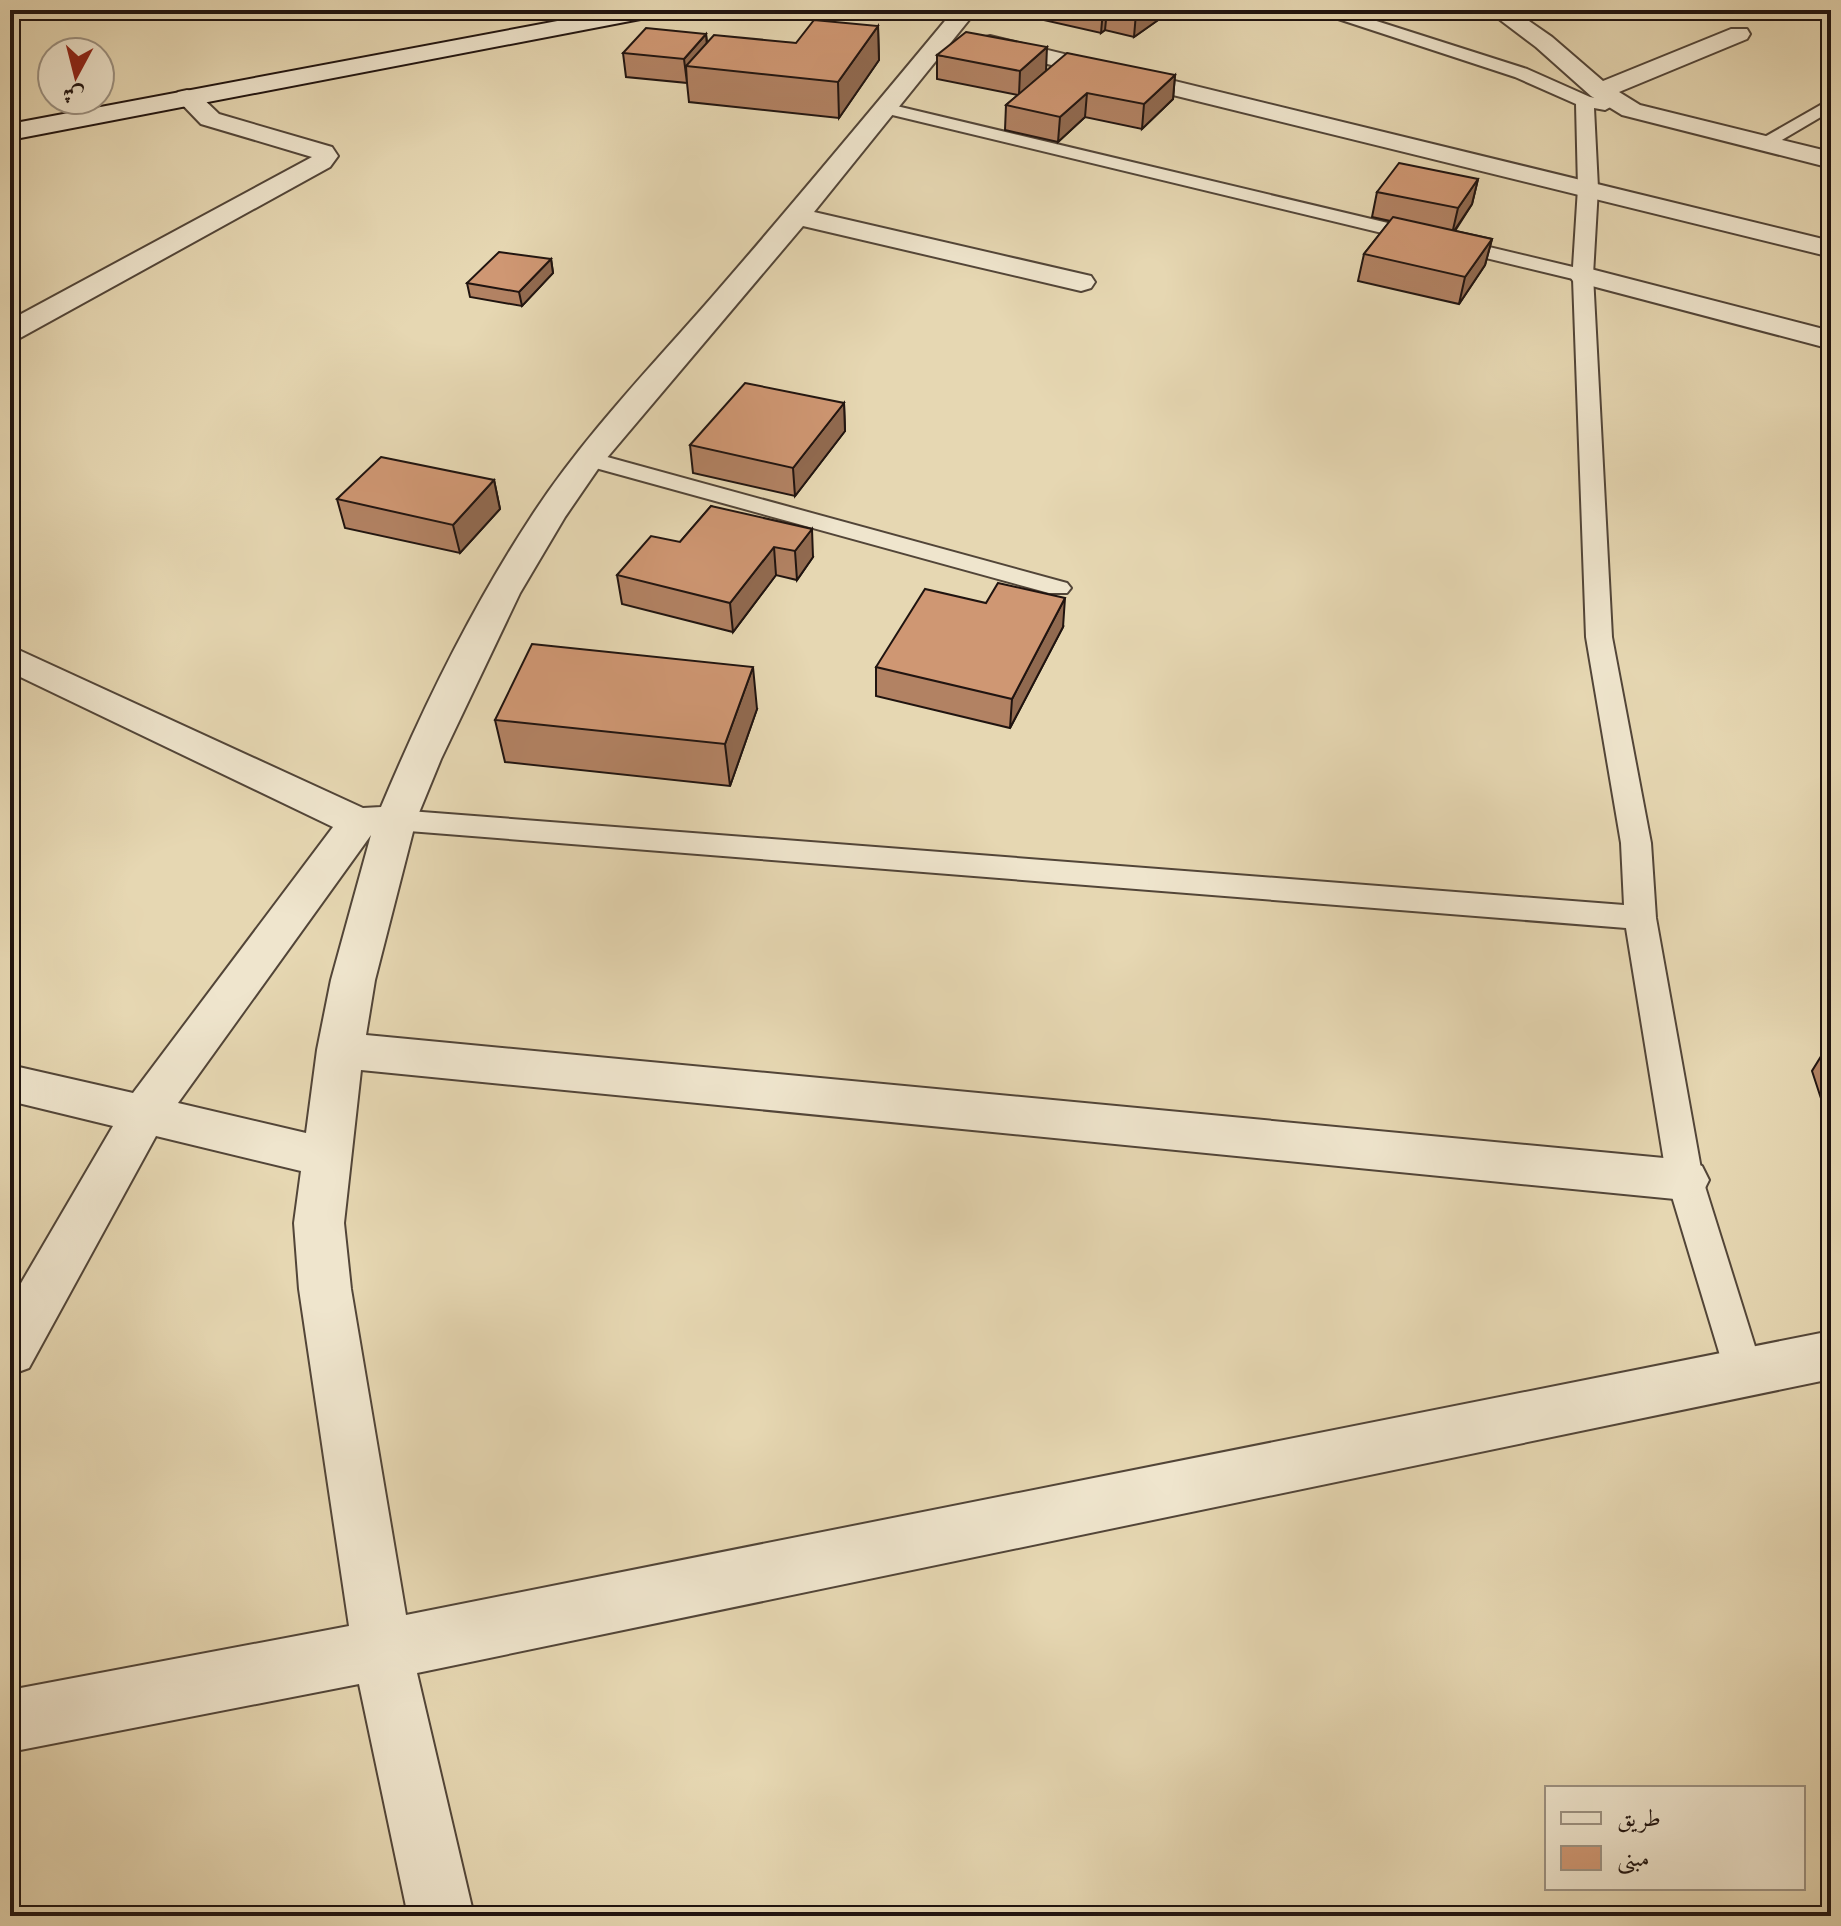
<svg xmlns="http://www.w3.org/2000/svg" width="1841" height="1926" viewBox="0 0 1841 1926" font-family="'Sorts Mill Goudy',Amiri,serif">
	<rect width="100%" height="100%" fill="#e6d7b2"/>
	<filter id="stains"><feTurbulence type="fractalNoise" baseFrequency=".0025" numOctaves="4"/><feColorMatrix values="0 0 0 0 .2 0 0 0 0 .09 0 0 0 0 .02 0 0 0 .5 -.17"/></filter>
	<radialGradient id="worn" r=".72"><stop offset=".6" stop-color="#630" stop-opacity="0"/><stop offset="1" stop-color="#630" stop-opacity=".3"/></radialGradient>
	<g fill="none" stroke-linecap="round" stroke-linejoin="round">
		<g stroke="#524538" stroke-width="4">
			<g id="service">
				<path d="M819,10H862C853,18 828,18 819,10Z"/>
				<polygon points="1318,10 1342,10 1527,69 1590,97 1611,101 1614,105 1605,110 1594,108 1598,188 1593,275 1612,637 1651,843 1656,918 1703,1180 1763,1372 1758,1384 1744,1389 1730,1384 1725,1372 1667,1180 1626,928 396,830 386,827 381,820 386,813 396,810 1624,905 1621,843 1586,637 1573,279 884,113 875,108 884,103 1573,267 1578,188 1576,104 1515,77 1320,13"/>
				<polygon points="1724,10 1751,10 1730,18 1718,18 1718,12"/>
				<polygon points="1831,99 1831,111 1770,147 1756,147 1754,143"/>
				<polygon points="589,452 1067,583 1071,588 1067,593 1049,593 581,464 577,459 581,454"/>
			</g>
		</g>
		<g stroke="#524538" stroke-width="4">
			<g id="minor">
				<path d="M954,10H977L814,212L1091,276L1095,282L1091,288L1081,291L803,226L600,466L565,517L520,593L441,759L416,820L375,980L366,1035L1685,1160L1702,1166L1709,1180L1702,1194L1685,1200L361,1070L344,1223L351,1289L406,1615L1831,1331V1379L417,1673L474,1916H408L359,1684L10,1752V1690L349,1626L299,1289L294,1223L301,1171L156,1136L29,1368L10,1375V1302L113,1126L10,1101V1065L133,1093L333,827L10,672V646L363,808L381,807C423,707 472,607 531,517C583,437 650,368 712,297C794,203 874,106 954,10ZM371,835L331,980L317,1050L306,1133L178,1103Z"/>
				<polygon points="1487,10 1513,10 1552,37 1603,81 1731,29 1747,29 1750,34 1747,39 1619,92 1640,105 1831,152 1831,168 1622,115 1591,96 1536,47"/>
				<polygon points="990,36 1831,241 1831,257 982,48 978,43 982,38"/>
				<polygon points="187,90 196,92 219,114 332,147 338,156 330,167 20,338 10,341 10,320 312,157 201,124 175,97 178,92"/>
				<polygon points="1583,267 1831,331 1831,349 1573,281 1569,275 1573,269"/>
			</g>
		</g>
		<g stroke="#201410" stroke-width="4">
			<polygon id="secondary" points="616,10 662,10 651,17 10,140 10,124"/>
		</g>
		<use href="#service" fill="#efe5cd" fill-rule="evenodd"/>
		<use href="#minor" fill="#efe5cd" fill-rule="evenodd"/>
		<use href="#secondary" fill="#efe5cd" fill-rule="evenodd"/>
		<g stroke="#201410" stroke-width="5">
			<polyline id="rail" points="10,17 42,10"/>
		</g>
		<use href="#rail" stroke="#efe5cd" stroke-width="3" stroke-dasharray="10" stroke-linecap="butt"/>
	</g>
	<g fill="#b28263" stroke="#201410" stroke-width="2">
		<polygon points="859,10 913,10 913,12 869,19"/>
		<polygon points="1017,10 1162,10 1161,18 1134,37 1105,30 1101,33 1017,14"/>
		<polygon points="1540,10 1561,10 1555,14"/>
		<polygon points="878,26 879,60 839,118 689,102 687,83 626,77 623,53 706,34 707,42 796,43"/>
		<polygon points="937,55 1046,71 1175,75 1173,99 1142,129 1085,117 1058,142 1005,130 1006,105 1018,95 937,79"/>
		<polygon points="1478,179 1472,204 1455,231 1492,239 1485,265 1459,304 1358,281 1364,254 1390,221 1372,217 1377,192"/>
		<polygon points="551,259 553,273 522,306 470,297 467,283"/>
		<polygon points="844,403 845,431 795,496 693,473 690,445"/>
		<polygon points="494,480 500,509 460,553 345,528 337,499"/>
		<polygon points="711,506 813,557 797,580 776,575 733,632 622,604 617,575 680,542"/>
		<polygon points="1063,627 1010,728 876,696 876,667"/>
		<polygon points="757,709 730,786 505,762 495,720"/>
		<polygon points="1831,1040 1831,1129 1812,1071"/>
	</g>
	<g fill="#916a50" stroke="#201410" stroke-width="2">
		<polygon points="869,10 913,10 913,12 869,19"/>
		<polygon points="1103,10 1107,10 1105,30 1101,33"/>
		<polygon points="1141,10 1162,10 1161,18 1134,37 1136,13"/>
		<polygon points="878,26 879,60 839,118 838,82"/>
		<polygon points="706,34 708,58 686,66 687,83 684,59"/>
		<polygon points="1047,47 1046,71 1019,95 1020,71"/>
		<polygon points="1175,75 1173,99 1142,129 1144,104"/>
		<polygon points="1087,93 1085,117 1058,142 1060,117"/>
		<polygon points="1478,179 1472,204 1452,234 1458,208"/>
		<polygon points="1492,239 1485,265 1459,304 1465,277"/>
		<polygon points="551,259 553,273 522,306 519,292"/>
		<polygon points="844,403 845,431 795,496 793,468"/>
		<polygon points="494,480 500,509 460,553 453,525"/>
		<polygon points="812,529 813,557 797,580 795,551"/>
		<polygon points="774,547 776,575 733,632 730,603"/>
		<polygon points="1065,598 1063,627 1010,728 1012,699"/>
		<polygon points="753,667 757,709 730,786 725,744"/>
	</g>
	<g fill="#cf9773" stroke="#201410" stroke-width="2">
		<polygon points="1123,10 1141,10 1136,13"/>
		<polygon points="814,20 878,26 838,82 686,66 714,35 796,43"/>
		<polygon points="646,28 706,34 684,59 623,53"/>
		<polygon points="966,32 1047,47 1020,71 937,55"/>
		<polygon points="1067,53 1175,75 1144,104 1087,93 1060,117 1006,105"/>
		<polygon points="1399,163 1478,179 1458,208 1377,192"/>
		<polygon points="1393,217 1492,239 1465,277 1364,254"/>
		<polygon points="499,252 551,259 519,292 467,283"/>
		<polygon points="745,383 844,403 793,468 690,445"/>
		<polygon points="381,457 494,480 453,525 337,499"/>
		<polygon points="711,506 812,529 795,551 774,547 730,603 617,575 651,536 680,542"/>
		<polygon points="998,583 1065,598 1012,699 876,667 925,589 986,603"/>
		<polygon points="532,644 753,667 725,744 495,720"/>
	</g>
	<rect width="1841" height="1926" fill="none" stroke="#e6d7b2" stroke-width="40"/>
	<rect x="12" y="12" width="1817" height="1902" fill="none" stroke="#201410" stroke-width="4"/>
	<rect x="20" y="20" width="1801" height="1886" fill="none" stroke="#201410" stroke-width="2"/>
	<rect x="1545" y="1786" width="260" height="104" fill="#efe5cd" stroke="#9c9181" stroke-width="2"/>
	<rect x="1561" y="1812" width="40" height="12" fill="#efe5cd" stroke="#9c9181" stroke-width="2"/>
	<text x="1617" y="1826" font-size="24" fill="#201410">طريق</text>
	<rect x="1561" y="1846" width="40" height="24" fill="#cf9773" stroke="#9c9181" stroke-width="2"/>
	<text x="1617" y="1866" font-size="24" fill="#201410">مبنى</text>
	<g transform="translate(76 76) rotate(187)"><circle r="38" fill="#efe5cd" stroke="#9c9181" stroke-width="2"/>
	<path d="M0-6L14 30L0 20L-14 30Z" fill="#8f2418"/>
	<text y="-12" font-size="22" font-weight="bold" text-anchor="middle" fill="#201410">ش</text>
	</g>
	<rect width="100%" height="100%" filter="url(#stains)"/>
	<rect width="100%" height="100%" fill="url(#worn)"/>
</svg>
